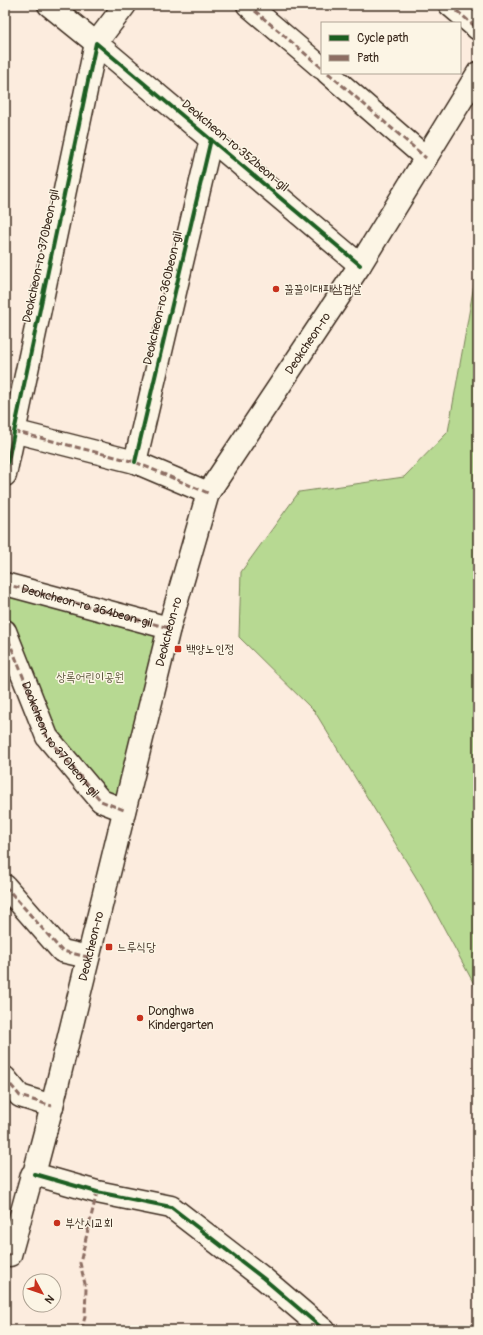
<svg xmlns="http://www.w3.org/2000/svg" width="483" height="1335" viewBox="0 0 483 1335" font-family="Pangolin,'Poor Story',sans-serif">
	<rect width="100%" height="100%" fill="#fcecde"/>
	<filter id="ink" filterUnits="userSpaceOnUse"><feTurbulence type="fractalNoise" baseFrequency=".025" numOctaves="2"/><feDisplacementMap in="SourceGraphic" scale="8" xChannelSelector="R" yChannelSelector="G"/><feConvolveMatrix kernelMatrix="1 2 1 2 8 2 1 2 1" color-interpolation-filters="sRGB"/></filter>
	<g filter="url(#ink)">
		<g fill="#b7d992" stroke="#798258">
			<polygon points="478,262 478,997 474,984 422,887 315,712 239,637 241,572 299,492 404,477 448,432"/>
			<polygon points="5,592 162,634 120,802 99,794 49,734 5,624"/>
		</g>
		<g fill="none" stroke-linecap="round" stroke-linejoin="round">
			<g stroke="#3b2a1e" stroke-width="25">
				<g id="street">
					<polyline points="248,5 322,68"/>
					<polyline points="450,5 478,29"/>
					<polyline points="328,73 426,158"/>
					<polyline points="5,429 135,462 208,493"/>
					<polyline points="135,462 211,139"/>
					<polyline points="5,475 96,43 360,265"/>
					<path id="s1" d="M5,584L169,628"/>
					<polyline points="5,631 47,737 101,801 124,810"/>
					<polyline points="5,886 62,951 88,957"/>
					<polyline points="5,1078 20,1096 52,1106"/>
					<polyline points="34,1174 97,1192 171,1207 263,1278 324,1330"/>
				</g>
			</g>
			<g stroke="#3b2a1e" stroke-width="25">
				<g id="secondary">
					<polyline points="49,5 96,43 125,5"/>
					<path id="s2" d="M10,1255L32,1175L34,1174L52,1106L169,628L208,493L360,265L478,73"/>
				</g>
			</g>
			<use href="#street" stroke="#fcf5e5" stroke-width="22"/>
			<use href="#secondary" stroke="#fcf5e5" stroke-width="22"/>
			<g stroke="#8d6e63" stroke-width="3" stroke-dasharray="6 3" stroke-linecap="butt">
				<polyline points="248,5 322,68"/>
				<polyline points="450,5 478,29"/>
				<polyline points="328,73 426,158"/>
				<polyline points="5,429 135,462 208,493"/>
				<polyline points="5,584 169,628"/>
				<path id="s3" d="M5,631L47,737L101,801L124,810"/>
				<polyline points="5,886 62,951 88,957"/>
				<polyline points="5,1078 20,1096 52,1106"/>
				<polyline points="5,1254 10,1255"/>
				<polyline points="82,1330 85,1316 86,1288 80,1263 97,1192"/>
			</g>
			<g stroke="#fcf5e5" stroke-width="6">
				<g id="cycleway">
					<polyline points="135,462 211,139"/>
					<polyline points="5,475 96,43 360,265"/>
					<polyline points="34,1174 97,1192 171,1207 263,1278 324,1330"/>
				</g>
			</g>
			<use href="#cycleway" stroke="#1b5e20" stroke-width="4"/>
		</g>
	</g>
	<g fill="#c8321e" stroke="#fcf5e5" stroke-width="1.5">
		<circle cx="276" cy="289" r="4"/>
		<rect x="174" y="645" width="8" height="8" rx="2"/>
		<rect x="105" y="943" width="8" height="8" rx="2"/>
		<circle cx="140" cy="1018" r="4"/>
		<circle cx="57" cy="1223" r="4"/>
	</g>
	<g text-anchor="middle" dominant-baseline="central" stroke-width="3" stroke-linejoin="round" paint-order="stroke">
		<g font-size="12" fill="#3b2a1e" stroke="#fcf5e5">
			<text transform="translate(235 146) rotate(40)">Deokcheon-ro 352beon-gil</text>
			<text transform="translate(41 256) rotate(-78)">Deokcheon-ro 370beon-gil</text>
			<text transform="translate(163 298) rotate(-77)">Deokcheon-ro 360beon-gil</text>
			<text stroke="none"><textPath href="#s2" startOffset="968">Deokcheon-ro</textPath></text>
			<text stroke="none"><textPath href="#s1" startOffset="85">Deokcheon-ro 364beon-gil</textPath></text>
			<text stroke="none"><textPath href="#s2" startOffset="644">Deokcheon-ro</textPath></text>
			<text stroke="none"><textPath href="#s3" startOffset="123">Deokcheon-ro 370beon-gil</textPath></text>
			<text stroke="none"><textPath href="#s2" startOffset="320">Deokcheon-ro</textPath></text>
		</g>
		<g font-size="12" fill="#3b2a1e" stroke="#fcf5e5" text-anchor="start">
			<text x="284" y="289">꿀꿀이대패삼겹살</text>
			<text x="186" y="649">백양노인정</text>
			<text x="117" y="947">느루식당</text>
			<text x="148" y="1011">Donghwa<tspan x="148" dy="14">Kindergarten</tspan></text>
			<text x="65" y="1223">부산시교회</text>
		</g>
		<g font-size="12" fill="#5a563b" stroke="#fcf5e5">
			<text x="90" y="677">상록어린이공원</text>
		</g>
	</g>
	<rect width="483" height="1335" fill="none" stroke="#fcf5e5" stroke-width="20"/>
	<rect x="10" y="10" width="463" height="1315" fill="none" stroke="#3b2a1e" stroke-width="1.5" filter="url(#ink)"/>
	<rect x="321" y="22" width="140" height="52" fill="#fcf5e5" stroke="#afa495"/>
	<rect x="329" y="35" width="20" height="6" fill="#1b5e20" stroke="#afa495"/>
	<text x="357" y="42" font-size="12" fill="#3b2a1e">Cycle path</text>
	<rect x="329" y="55" width="20" height="6" fill="#8d6e63" stroke="#afa495"/>
	<text x="357" y="62" font-size="12" fill="#3b2a1e">Path</text>
	<g transform="translate(42 1293) rotate(130)"><circle r="19" fill="#fcf5e5" stroke="#afa495"/>
	<path d="M0-3L7 15L0 10L-7 15Z" fill="#c8321e"/>
	<text y="-6" font-size="11" font-weight="bold" text-anchor="middle" fill="#3b2a1e">N</text>
	</g>
</svg>
